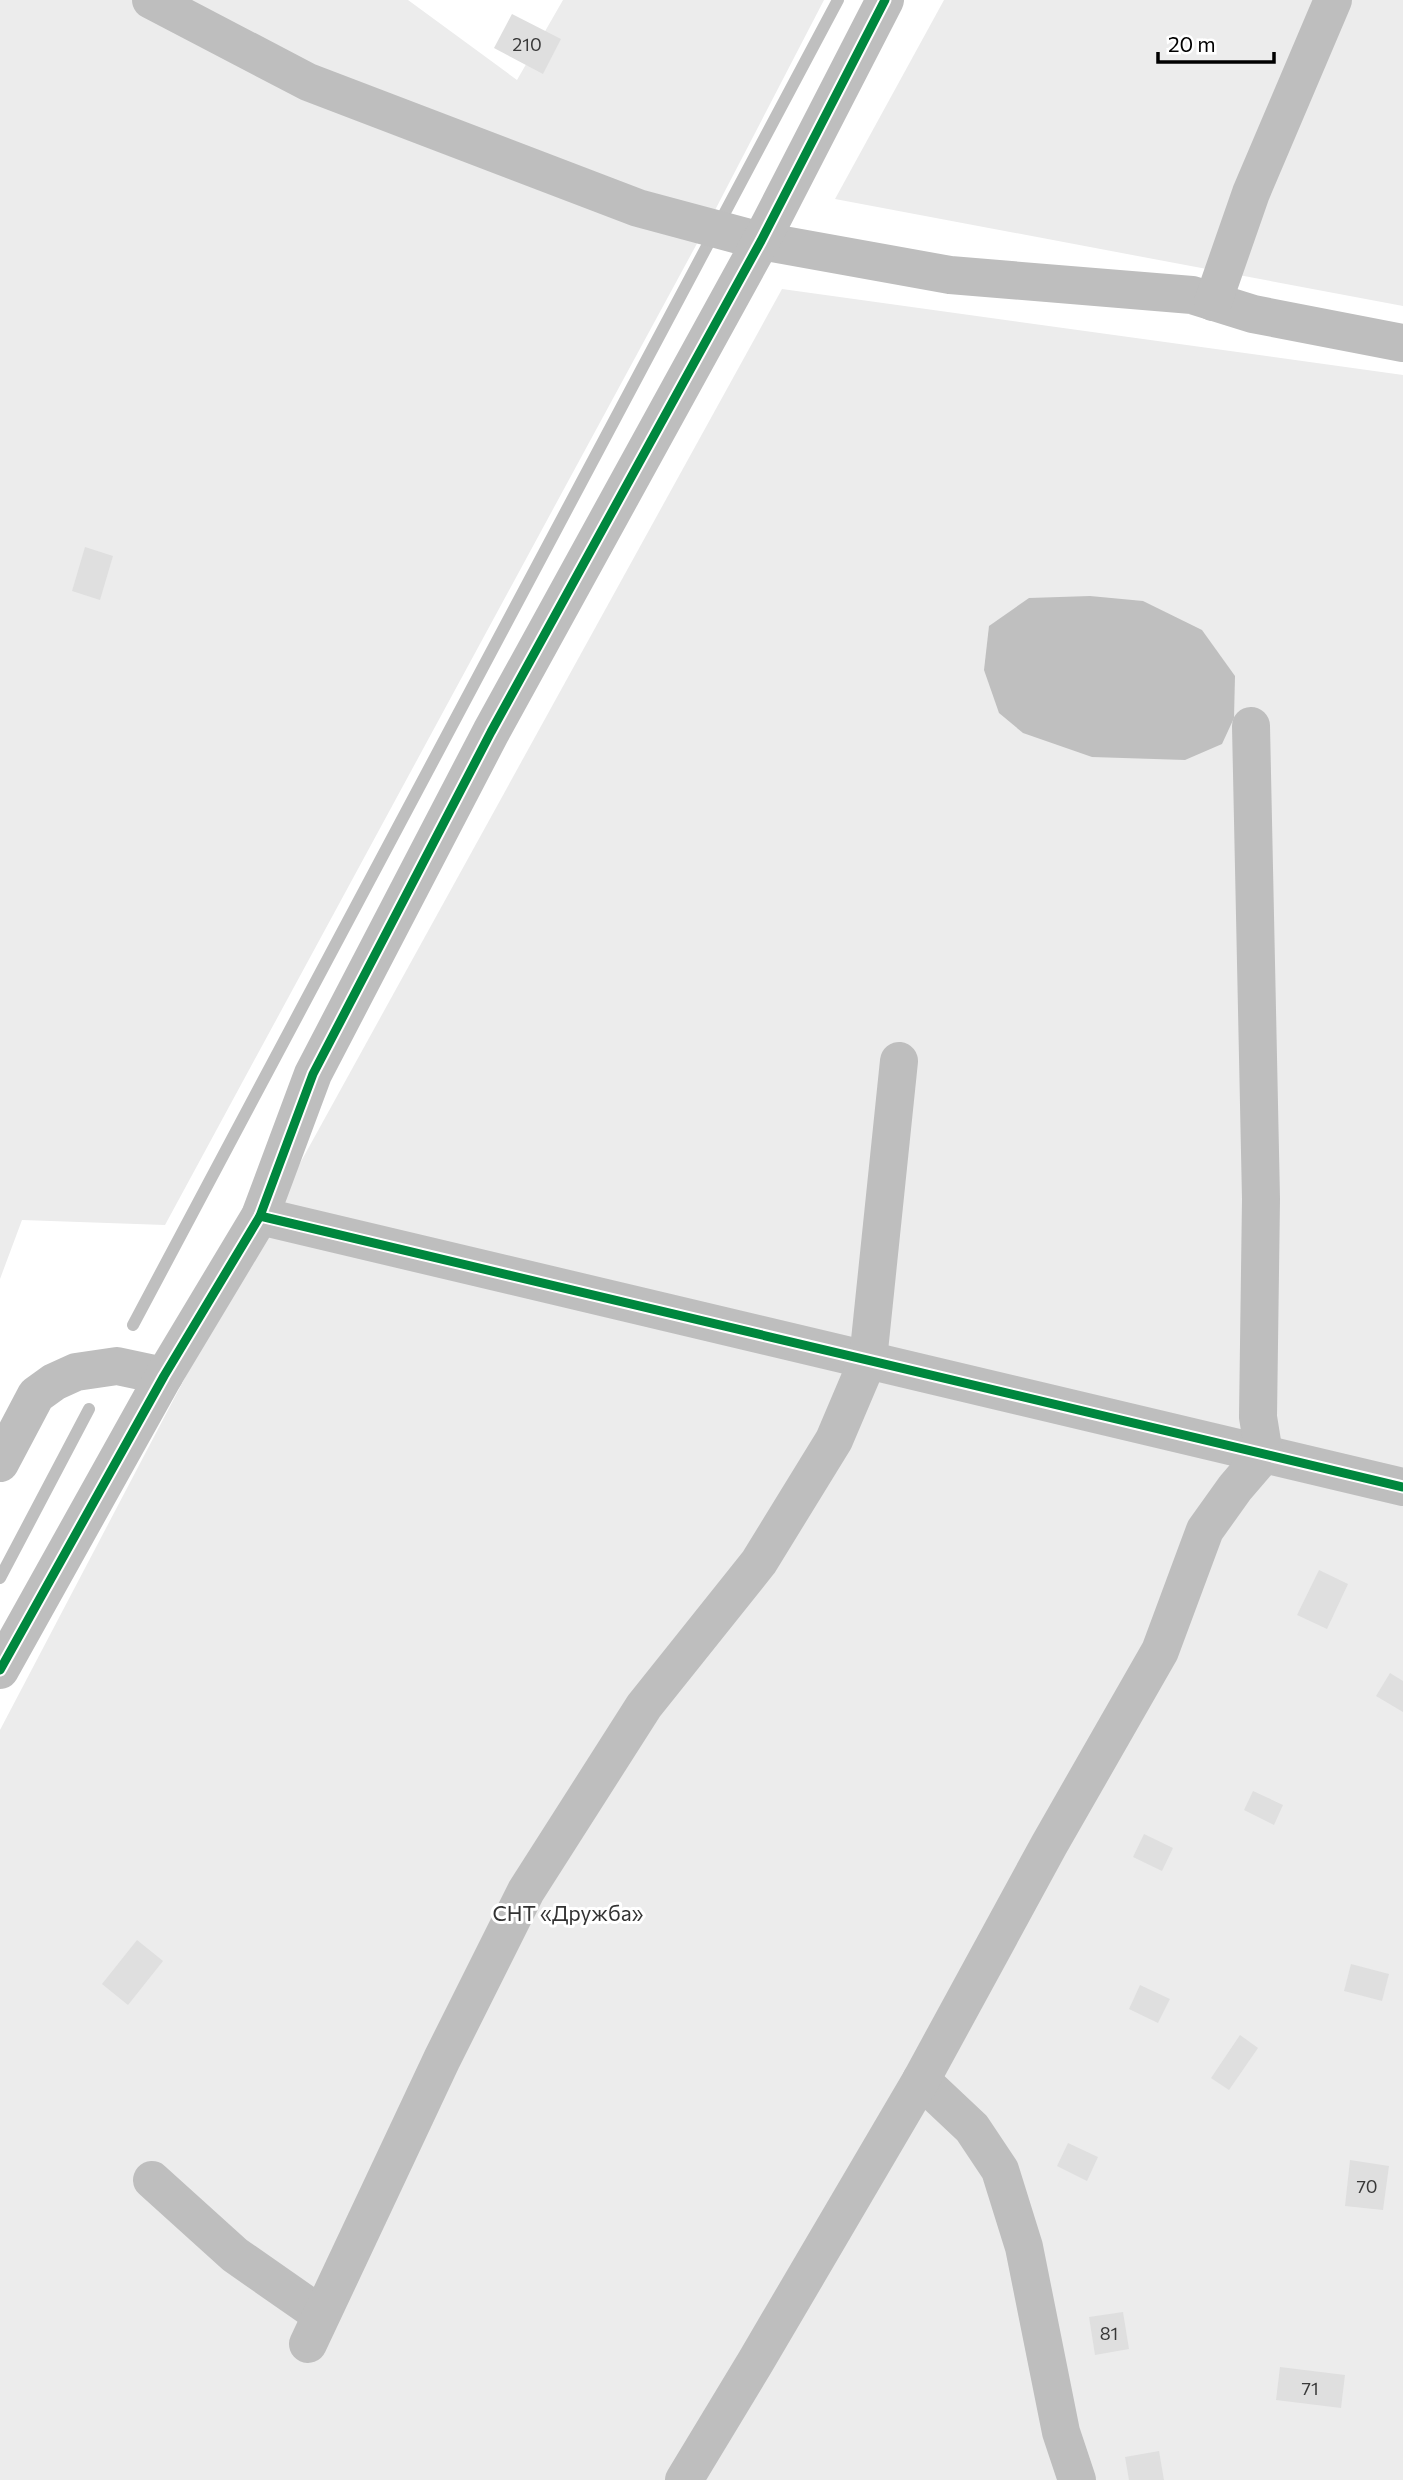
<svg xmlns="http://www.w3.org/2000/svg" width="1403" height="2480" viewBox="0 0 1403 2480" font-family="Commissioner,sans-serif">
	<rect width="100%" height="100%" fill="#fff"/>
	<g fill="#ececec">
		<polygon points="0,0 408,0 517,80 563,0 824,0 713,214 165,1225 22,1220 0,1279"/>
		<polygon points="944,0 1403,0 1403,306 835,199"/>
		<polygon points="782,289 1403,375 1403,2480 0,2480 0,1730 250,1254"/>
	</g>
	<polygon fill="#bfbfbf" points="1090,596 1143,601 1202,630 1235,676 1234,718 1222,744 1185,760 1092,757 1023,733 999,713 984,670 989,626 1029,598"/>
	<g fill="none" stroke-linecap="round" stroke-linejoin="round">
		<g stroke="#bfbfbf" stroke-width="12">
			<polyline points="133,1325 838,0"/>
			<polyline points="0,1578 89,1409"/>
		</g>
	</g>
	<g fill="#dfdfdf">
		<polygon points="512,14 561,39 543,74 494,48"/>
		<polygon points="85,547 113,556 100,600 72,591"/>
		<polygon points="1319,1570 1348,1584 1327,1629 1297,1615"/>
		<polygon points="1390,1673 1403,1681 1403,1712 1376,1696"/>
		<polygon points="1253,1791 1283,1805 1274,1825 1244,1810"/>
		<polygon points="1144,1834 1173,1848 1162,1871 1133,1857"/>
		<polygon points="137,1940 163,1961 128,2005 102,1984"/>
		<polygon points="1351,1964 1389,1974 1382,2001 1344,1991"/>
		<polygon points="1140,1985 1170,1999 1158,2023 1129,2009"/>
		<polygon points="1240,2035 1258,2048 1229,2090 1211,2078"/>
		<polygon points="1068,2143 1098,2157 1087,2181 1057,2166"/>
		<polygon points="1350,2160 1389,2166 1383,2210 1345,2206"/>
		<polygon points="1123,2312 1129,2349 1095,2355 1089,2317"/>
		<polygon points="1280,2367 1345,2375 1341,2408 1276,2400"/>
		<polygon points="1159,2451 1164,2480 1129,2480 1125,2457"/>
	</g>
	<g fill="none" stroke-linecap="round" stroke-linejoin="round">
		<g stroke="#bebebe" stroke-width="38">
			<polyline points="151,0 308,82 638,208 761,241 950,275 1192,295 1253,314 1403,343"/>
			<polyline points="1213,302 1251,193 1333,0"/>
			<polyline points="260,1216 1403,1487"/>
			<polyline points="0,1463 36,1395 54,1382 76,1372 117,1366 164,1376"/>
			<polyline points="0,1670 164,1376 260,1216 313,1074 491,732 761,241 885,0"/>
			<polyline points="921,2080 972,2128 1000,2170 1024,2247 1061,2432 1077,2480"/>
			<polyline points="152,2180 235,2255 321,2315"/>
			<polyline points="308,2344 442,2059 526,1891 644,1706 759,1562 834,1440 868,1360 899,1061"/>
			<polyline points="684,2480 756,2361 921,2080 1049,1845 1160,1651 1205,1530 1235,1488 1264,1454 1258,1417 1261,1199 1251,726"/>
		</g>
		<g stroke="#fff" stroke-width="13">
			<g id="cycleway">
				<polyline points="260,1216 1403,1487"/>
				<polyline points="0,1670 164,1376 260,1216 313,1074 491,732 761,241 885,0"/>
			</g>
		</g>
		<use href="#cycleway" stroke="#00873e" stroke-width="9"/>
	</g>
	<g text-anchor="middle" dominant-baseline="central" stroke-width="6" stroke-linejoin="round" paint-order="stroke">
		<g font-size="18" fill="#383838">
			<text x="527" y="44">210</text>
			<text x="1367" y="2186">70</text>
			<text x="1109" y="2333">81</text>
			<text x="1310" y="2388">71</text>
		</g>
		<g font-size="21" fill="#333" stroke="#fff">
			<text x="568" y="1912">СНТ «Дружба»</text>
		</g>
	</g>
	<path d="M1158 52v10h116v-10" fill="none" stroke="#000000" stroke-width="3.5"/>
	<text x="1168" y="52" font-size="21" fill="#000000" stroke="#ffffff" stroke-width="5" paint-order="stroke">20 m</text>
</svg>
